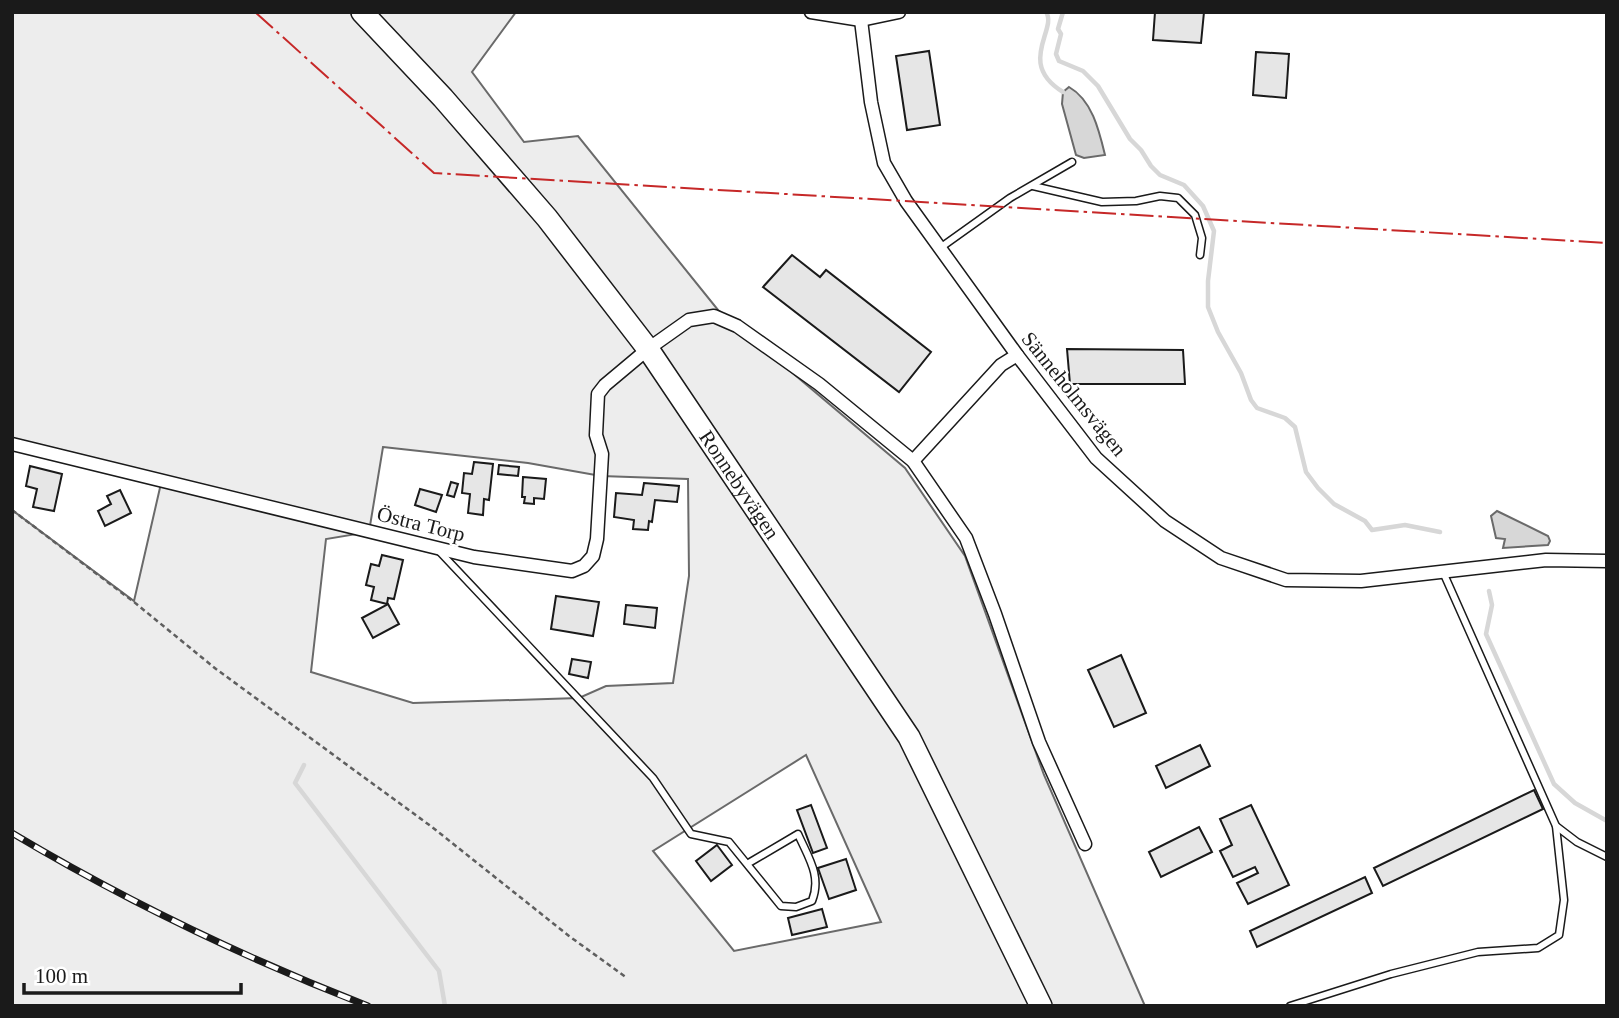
<svg xmlns="http://www.w3.org/2000/svg" width="1619" height="1018" viewBox="0 0 1619 1018" font-family="Georgia,serif">
	<rect width="100%" height="100%" fill="#fff"/>
	<path fill="#ededed" stroke="#6a6a6a" stroke-width="2" fill-rule="evenodd" d="M12,12H516L472,72L524,142L578,136L718,310L905,468L965,556L1044,775L1145,1006H12V510L134,601L162,479L12,444ZM383,447L528,463L601,476L688,479L689,576L673,683L606,686L579,698L413,703L311,672L326,539L369,532ZM806,755L881,922L734,951L653,851Z"/>
	<g fill="#d7d7d7" stroke="#6a6a6a" stroke-width="2">
		<path d="M1069,87C1092,100 1099,130 1105,155L1084,158L1076,155L1062,104L1063,92Z"/>
		<polygon points="1497,511 1548,536 1550,541 1548,545 1503,548 1505,539 1496,538 1491,516"/>
	</g>
	<g fill="none" stroke-linecap="round" stroke-linejoin="round">
		<g stroke="#d7d7d7" stroke-width="4.5">
			<path d="M1046,12C1058,29 1016,63 1063,92"/>
			<polyline points="1063,12 1058,29 1061,34 1056,54 1059,61 1083,71 1098,86 1130,139 1141,150 1151,166 1160,175 1184,185 1203,206 1214,231 1208,281 1208,307 1218,332 1241,373 1251,400 1257,408 1285,418 1295,427 1306,472 1318,488 1334,504 1365,521 1372,530 1405,525 1440,532"/>
			<polyline points="1489,591 1492,605 1486,634 1554,784 1575,803 1607,821"/>
			<polyline points="304,765 295,783 439,971 445,1006"/>
		</g>
	</g>
	<g fill="#e6e6e6" stroke="#1a1a1a" stroke-width="2">
		<polygon points="1155,12 1204,12 1201,43 1153,40"/>
		<polygon points="929,51 940,125 907,130 896,56"/>
		<polygon points="1256,52 1289,54 1286,98 1253,95"/>
		<polygon points="792,255 820,277 826,270 931,352 899,392 763,287"/>
		<polygon points="1067,349 1183,350 1185,384 1070,384"/>
		<polygon points="474,462 493,464 489,500 484,499 483,515 468,513 470,494 462,493 464,473 472,474"/>
		<polygon points="499,465 519,467 518,476 498,474"/>
		<polygon points="30,466 62,474 54,511 33,507 37,489 26,486"/>
		<polygon points="523,477 546,479 544,499 534,498 534,504 524,503 525,497 522,497"/>
		<polygon points="451,482 458,484 454,497 447,495"/>
		<polygon points="644,483 679,486 677,502 655,500 652,522 649,521 648,530 633,529 634,520 614,517 616,493 642,495"/>
		<polygon points="420,489 442,495 436,512 415,505"/>
		<polygon points="120,490 131,513 105,526 98,511 111,504 107,496"/>
		<polygon points="382,555 403,560 394,599 388,598 387,604 371,600 374,587 366,585 371,564 379,566"/>
		<polygon points="556,596 599,602 593,636 551,629"/>
		<polygon points="388,604 399,624 373,638 362,618"/>
		<polygon points="626,605 657,608 655,628 624,624"/>
		<polygon points="1121,655 1146,713 1114,727 1088,670"/>
		<polygon points="572,659 591,662 588,678 569,674"/>
		<polygon points="1200,745 1210,766 1166,788 1156,766"/>
		<polygon points="1534,790 1543,809 1383,886 1374,868"/>
		<polygon points="811,805 827,848 813,853 797,810"/>
		<polygon points="1251,805 1289,885 1248,904 1237,883 1258,873 1255,867 1233,877 1220,851 1232,845 1220,819"/>
		<polygon points="1199,827 1212,852 1161,877 1149,852"/>
		<polygon points="717,845 732,865 711,881 696,861"/>
		<polygon points="846,859 856,890 829,899 818,868"/>
		<polygon points="1365,877 1372,893 1257,947 1250,931"/>
		<polygon points="822,909 827,927 792,935 788,918"/>
	</g>
	<g fill="none" stroke-linecap="round" stroke-linejoin="round">
		<g stroke="#1a1a1a" stroke-width="9">
			<g id="lane">
				<polyline points="1033,186 1102,202 1136,201 1160,196 1178,198 1195,215 1202,238 1200,255"/>
				<polyline points="940,248 1010,198 1072,162"/>
				<path d="M439,551L653,778L691,834L729,842L781,906L796,907L812,901C822,876 808,857 798,834L747,864"/>
				<polyline points="1556,826 1577,842 1607,857"/>
				<polyline points="1290,1006 1391,974 1478,952 1538,948 1559,935 1564,900 1556,826 1443,572"/>
			</g>
		</g>
		<g stroke="#1a1a1a" stroke-width="15">
			<g id="street">
				<polyline points="811,12 861,20 899,12"/>
				<polyline points="861,20 871,102 884,163 906,201 1017,355 1096,458 1165,521 1221,558 1286,580 1361,581 1546,560 1607,561"/>
				<polyline points="12,444 474,557 572,571 584,566 593,556 597,539 602,454 596,435 598,394 605,385 648,349 689,320 714,316 737,326 819,384 913,461 966,538 995,614 1039,742 1085,844"/>
				<polyline points="913,461 1001,365 1017,355"/>
			</g>
		</g>
		<g stroke="#1a1a1a" stroke-width="24">
			<g id="primary">
				<path id="s1" d="M362,12L443,98L547,218L648,349L909,737L1041,1006"/>
			</g>
		</g>
		<polyline stroke="#5f5f5f" stroke-width="2.5" stroke-dasharray="5 3.5" stroke-linecap="butt" points="12,510 134,602 216,669 432,827 569,936 627,978"/>
		<use href="#lane" stroke="#fff" stroke-width="6"/>
		<use href="#street" stroke="#fff" stroke-width="12"/>
		<use href="#primary" stroke="#fff" stroke-width="21"/>
		<g stroke="#1a1a1a" stroke-width="7">
			<path id="rail" d="M12,833C126,901 245,958 368,1006"/>
		</g>
		<use href="#rail" stroke="#fff" stroke-width="4.5" stroke-dasharray="13" stroke-linecap="butt"/>
		<polyline stroke="#c62828" stroke-width="2" stroke-dasharray="24 5 3.5 5" stroke-linecap="butt" points="255,12 434,173 1607,243"/>
	</g>
	<g text-anchor="middle" dominant-baseline="central" stroke-width="5" stroke-linejoin="round" paint-order="stroke">
		<g font-size="21" fill="#1a1a1a" stroke="#fff">
			<text transform="translate(1074 394) rotate(51)">Sänneholmsvägen</text>
			<text stroke="none"><textPath href="#s1" startOffset="606">Ronnebyvägen</textPath></text>
			<text transform="translate(421 524) rotate(14)">Östra Torp</text>
		</g>
	</g>
	<rect width="1619" height="1018" fill="none" stroke="#1a1a1a" stroke-width="28"/>
	<path d="M24 983v10h217v-10" fill="none" stroke="#1a1a1a" stroke-width="3.5"/>
	<text x="35" y="983" font-size="21" fill="#1a1a1a" stroke="#ffffff" stroke-width="5" paint-order="stroke">100 m</text>
</svg>
